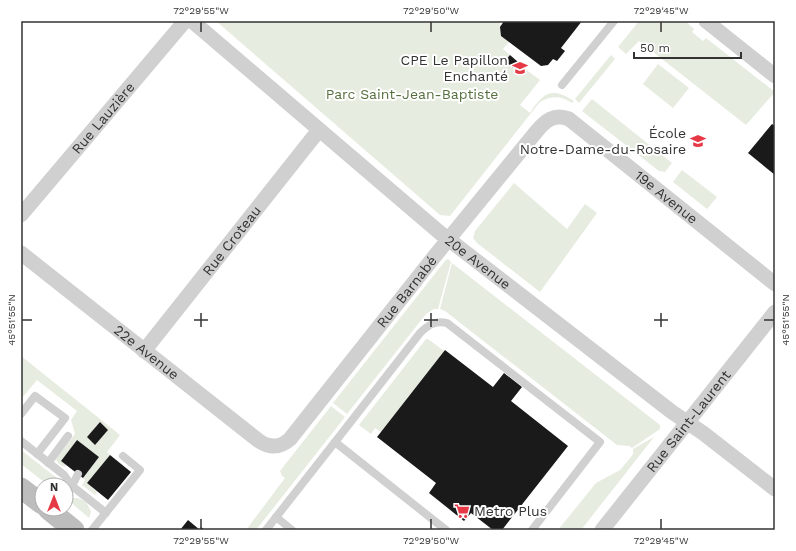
<svg xmlns="http://www.w3.org/2000/svg" width="796" height="551" viewBox="0 0 796 551" font-family="'Work Sans',sans-serif">
	<rect width="100%" height="100%" fill="#fff"/>
	<g fill="#e6ecdf" fill-rule="evenodd">
		<path d="M216,21H500L501,36L509,42L503,49L510,55L505,61L513,68L517,63L540,80L520,105L530,113C543,93 551,86 574,101L572,103C561,96 551,95 539,103L450,216L440,215Z"/>
		<polygon points="639,21 685,21 694,29 692,32 703,41 706,38 775,92 746,125 639,41 626,54 618,47"/>
		<polygon points="611,55 615,59 579,103 575,99"/>
		<polygon points="658,64 689,88 673,108 643,84"/>
		<polygon points="592,99 672,163 665,172 659,171 582,111"/>
		<polygon points="682,170 717,197 707,209 673,182"/>
		<polygon points="514,183 567,229 585,204 597,213 540,292 477,243 473,238 475,231"/>
		<polygon points="448,259 451,262 438,309 434,309 426,314 347,414 333,403 445,261"/>
		<polygon points="452,263 660,425 660,429 632,448 629,446 617,445 445,311 440,309"/>
		<polygon points="426,339 428,339 444,351 381,432 375,428 371,434 359,425"/>
		<path d="M21,356L120,435L107,452L110,455L87,483L97,492L95,495L82,485L85,480L83,478L99,457L77,440L61,461L67,466C62,468 57,463 56,459L75,434L71,420L77,411L37,380L21,399ZM100,422L108,430L95,444L87,437Z"/>
		<polygon points="331,406 345,417 256,530 246,530 285,478 282,476 280,471"/>
		<polygon points="654,437 581,530 558,530 596,483 620,470 631,457 633,454 633,449"/>
		<polygon points="21,450 58,479 60,481 59,485 48,485 21,464"/>
		<path d="M72,498C83,497 88,503 91,512L89,518L68,500Z"/>
	</g>
	<g fill="#1a1a1a">
		<polygon points="504,21 582,21 561,48 565,51 557,61 553,59 548,65 541,66 501,36 500,27"/>
		<polygon points="510,55 518,62 513,68 505,61"/>
		<polygon points="772,124 775,126 775,175 748,153"/>
		<polygon points="445,350 493,387 504,373 522,387 511,401 568,446 502,530 493,530 471,513 464,521 429,493 436,483 377,437"/>
		<polygon points="100,422 108,430 95,445 87,437"/>
		<polygon points="77,440 99,457 83,478 61,461"/>
		<polygon points="110,455 131,472 108,500 87,483"/>
		<polygon points="188,520 200,530 201,527 205,530 180,530"/>
	</g>
	<g fill="none" stroke-linecap="round" stroke-linejoin="round">
		<g stroke="#d0d0d0" stroke-width="8">
			<polyline points="562,85 614,21"/>
			<polyline points="21,414 35,396 65,418 37,454"/>
			<polyline points="21,441 64,475 72,486 78,474"/>
			<path d="M335,442L420,333C428,325 436,320 447,323L600,442L532,530"/>
			<polyline points="48,463 68,436"/>
			<polyline points="66,493 72,486 106,513"/>
			<polyline points="276,517 292,530"/>
			<polyline points="92,530 140,470 123,456"/>
			<polyline points="266,530 335,442 446,530"/>
		</g>
		<g stroke="#d0d0d0" stroke-width="15">
			<path id="s1" d="M192,21L439,232L672,412L703,433L775,489"/>
			<polyline points="706,21 775,76"/>
			<path id="s2" d="M21,215L185,21"/>
			<path id="s3" d="M21,253L259,441C270,448 280,448 290,439L434,257L536,132C545,121 554,113 569,119L775,284"/>
			<path id="s4" d="M144,351L319,130"/>
			<path id="s5" d="M602,530L775,312"/>
		</g>
		<g stroke="#bdbdbd" stroke-width="21">
			<polyline points="21,488 42,504"/>
			<polyline points="48,509 74,530"/>
		</g>
	</g>
	<path fill="none" stroke="#333" stroke-width="1.5" d="M201,22V32M431,22V32M661,22V32M201,313V327M431,313V327M661,313V327M22,320H32M194,320H208M424,320H438M654,320H668M764,320H774M201,519V529M431,519V529M661,519V529"/>
	<defs>
		<g id="school-bare" transform="scale(1.2)"><path d="M0-5L7-2L0 1L-7-2ZM-4 1L0 2.5L4 1V4Q0 6-4 4Z" fill="#e63946" stroke="#fff" stroke-width="2.5" paint-order="stroke"/></g>
		<g id="supermarket-bare" transform="scale(1.2)"><path d="M-6-5.5h2.5l.6 2H6L4.5 2H-2.5L-4.4-4H-6ZM-1.5 3.2a1.3 1.3 0 1 0 .1 0ZM3 3.2a1.3 1.3 0 1 0 .1 0Z" fill="#e63946" stroke="#fff" stroke-width="2.5" paint-order="stroke"/></g>
	</defs>
	<g fill-rule="evenodd">
		<use href="#school-bare" x="520" y="68"/>
		<use href="#school-bare" x="698" y="141"/>
		<use href="#supermarket-bare" x="462" y="511"/>
	</g>
	<g text-anchor="middle" dominant-baseline="central" stroke-width="4" stroke-linejoin="round" paint-order="stroke">
		<g font-size="14" fill="#333" stroke="#fff" text-anchor="end">
			<text x="508" y="60">CPE Le Papillon<tspan x="508" dy="16">Enchanté</tspan></text>
			<text x="686" y="133">École<tspan x="686" dy="16">Notre-Dame-du-Rosaire</tspan></text>
			<text x="474" y="511" text-anchor="start">Metro Plus</text>
		</g>
		<g font-size="14" fill="#56703f" stroke="#fff">
			<text x="412" y="94">Parc Saint-Jean-Baptiste</text>
		</g>
		<g font-size="14" fill="#333" stroke="#fff">
			<text stroke="none"><textPath href="#s2" startOffset="127">Rue Lauzière</textPath></text>
			<text stroke="none"><textPath href="#s3" startOffset="894">19e Avenue</textPath></text>
			<text stroke="none"><textPath href="#s4" startOffset="141">Rue Croteau</textPath></text>
			<text stroke="none"><textPath href="#s1" startOffset="374">20e Avenue</textPath></text>
			<text stroke="none"><textPath href="#s3" startOffset="525">Rue Barnabé</textPath></text>
			<text stroke="none"><textPath href="#s3" startOffset="160">22e Avenue</textPath></text>
			<text stroke="none"><textPath href="#s5" startOffset="139">Rue Saint-Laurent</textPath></text>
		</g>
	</g>
	<rect width="796" height="551" fill="none" stroke="#ffffff" stroke-width="44"/>
	<g transform="translate(54 497)"><circle r="19" fill="#ffffff" stroke="#adadad"/>
	<path d="M0-3L7 15L0 10L-7 15Z" fill="#e63946"/>
	<text y="-6" font-size="11" font-weight="bold" text-anchor="middle" fill="#333333">N</text>
	</g>
	<path d="M634 52v6h107v-6" fill="none" stroke="#333333" stroke-width="2"/>
	<text x="640" y="52" font-size="12" fill="#333333" stroke="#ffffff" stroke-width="3" paint-order="stroke">50 m</text>
	<rect x="22" y="22" width="752" height="507" fill="none" stroke="#333" stroke-width="1.5"/>
	<g font-size="10" text-anchor="middle" fill="#333">
		<text x="201" y="14">72°29'55"W</text>
		<text x="431" y="14">72°29'50"W</text>
		<text x="661" y="14">72°29'45"W</text>
		<text transform="translate(11 320) rotate(-90)" y="4">45°51'55"N</text>
		<text transform="translate(785 320) rotate(-90)" y="4">45°51'55"N</text>
		<text x="201" y="544">72°29'55"W</text>
		<text x="431" y="544">72°29'50"W</text>
		<text x="661" y="544">72°29'45"W</text>
	</g>
</svg>
